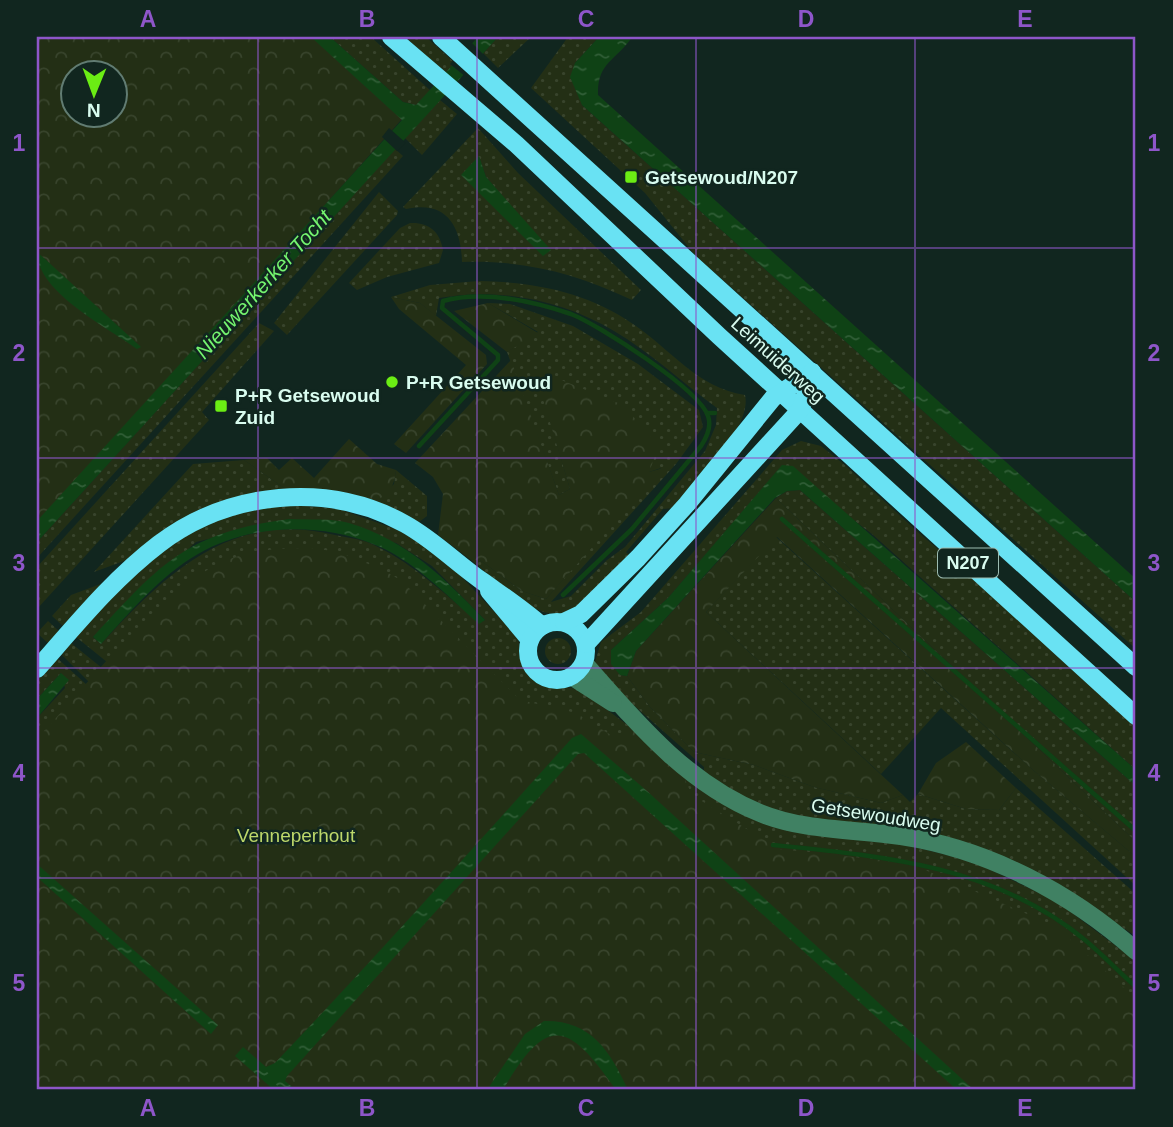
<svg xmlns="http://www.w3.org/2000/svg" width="1173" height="1127" viewBox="0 0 1173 1127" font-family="Helvetica,sans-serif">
	<defs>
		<pattern id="grass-dots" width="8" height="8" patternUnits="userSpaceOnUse" patternTransform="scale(1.75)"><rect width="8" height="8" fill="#232f15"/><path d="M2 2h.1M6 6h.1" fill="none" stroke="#38442c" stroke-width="1.8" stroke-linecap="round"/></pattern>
		<pattern id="forest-crowns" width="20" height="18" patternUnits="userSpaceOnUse" patternTransform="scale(1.75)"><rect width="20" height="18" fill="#232f15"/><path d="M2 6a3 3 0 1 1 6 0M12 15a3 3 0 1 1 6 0" fill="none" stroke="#38442c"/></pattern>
		<pattern id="water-ripples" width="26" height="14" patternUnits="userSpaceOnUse" patternTransform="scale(1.75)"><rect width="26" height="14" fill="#0f4215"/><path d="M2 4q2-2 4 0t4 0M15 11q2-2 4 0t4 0" fill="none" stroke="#315e37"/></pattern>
	</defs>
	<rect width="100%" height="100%" fill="#11261f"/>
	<g fill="url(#grass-dots)" fill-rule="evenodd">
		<polygon points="330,37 371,37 431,91 416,105 403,102"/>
		<polygon points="405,37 426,37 455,63 446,73"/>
		<polygon points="498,37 531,37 498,68 483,53"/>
		<polygon points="568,37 599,37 575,63 582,105 1136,602 1136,649 695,255 645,193 531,88"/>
		<polygon points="440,100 457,114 422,155 405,138"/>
		<path d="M478,128L518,173L641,290L632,300C575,273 525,260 462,262C461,225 446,200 406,209L403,207ZM479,157L486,177L550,251L462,175Z"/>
		<polygon points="395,149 403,156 37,558 37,542"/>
		<polygon points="379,192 398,211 397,215 287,335 274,323"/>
		<path d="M410,223C428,222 440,231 443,250L439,263L387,277L357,290L349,283L400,228Z"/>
		<path d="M479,281C534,282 587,292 633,324C672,350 696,387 745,395C753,427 694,483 673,508L663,509L626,552L630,556C614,572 600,590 583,604C545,636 500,583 471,560H480L522,591L546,599L661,468L649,472L535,369L570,489L559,495L507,352L538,332L488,303L510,304L573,326L638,364L699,410L703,427L676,464L551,602L571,596L607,560L625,547L705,451L716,425L717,408C683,383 650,352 614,331C562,300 498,287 439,298L436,316L420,303L391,297L430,285Z"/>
		<polygon points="259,323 274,331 202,412 209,420 37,609 37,567"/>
		<polygon points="801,441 821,446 846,466 920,534 1048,641 1136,725 1136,770 872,534 782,466 668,598 611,650 620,675 627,676 650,707 694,752 754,765 814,787 881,803 903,795 910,802 918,794 966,809 999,810 1016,788 1136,894 1136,936 1028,869 778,811 744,798 704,773 704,767 613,687 595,662 601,642 641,612 782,450"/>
		<polygon points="244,460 287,490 239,496 202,508 158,534 132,558 94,572 193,464"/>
		<polygon points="396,470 427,496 427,516 419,522 375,501 394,484"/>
		<polygon points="800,490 1136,786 1136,842 776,498 787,491"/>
		<path d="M285,504L339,509L398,530L443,557L517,636L527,672L542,684L579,689L633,729L712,796L974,862L1056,901L1136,961V1090H232L37,753V718L65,688L61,673L37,699V680L57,658L87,685L89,682L62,655L71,643L102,668L107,662L76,637C119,589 167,532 231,513C248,508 267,507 285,504ZM290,519L396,543L432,566L485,620L479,623C446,595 415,565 376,546C364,539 348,538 335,535C232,509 165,574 101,644L93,637L196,542Z"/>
		<polygon points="776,537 1033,770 1136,857 1136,886 941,708 881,774 706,612"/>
		<polygon points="106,582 65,628 52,616 71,595"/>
		<polygon points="48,621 61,633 50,645 37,633"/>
		<circle cx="558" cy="651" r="13"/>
	</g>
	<g fill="url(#forest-crowns)" fill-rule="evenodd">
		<path d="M37,37H312L402,119L37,526ZM74,74H116V116H74Z"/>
		<polygon points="391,297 420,303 486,355 487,364 406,453 394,444 466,365 399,309"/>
		<polygon points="488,303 538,333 507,352 454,311"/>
		<polygon points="511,360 559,495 570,489 534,369 623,405 659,446 649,472 663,468 546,599 522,591 480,560 471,560 438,535 443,494 433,477 415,463"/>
		<path d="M349,439L377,464L396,470C395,485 389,495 375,501L342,493L287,490L244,460L267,458L279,470L292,458L314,478Z"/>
		<polygon points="776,498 1136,842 1136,857 1033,770 777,537 706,612 903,795 881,803 814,787 754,765 694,752 650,707 627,676 636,651"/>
		<path d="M311,548L339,552L383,570L402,581L520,700L576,713L614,737L633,729L682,773L692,795L771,844L770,848L909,863L1055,926L1136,998V1090H37V739C87,686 161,587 227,560C253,549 283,548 311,548Z"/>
		<polygon points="966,742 1016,788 999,810 966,809 918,794 936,763"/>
	</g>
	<g fill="url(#water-ripples)">
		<polygon points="311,37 330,37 403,102 416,105 478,37 498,37 37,542 37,521 402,120"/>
		<path d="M599,37H632C616,61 597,62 598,95L1136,579V602L582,105L570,77L575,63Z"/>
		<polygon points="479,156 486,177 551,250 543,256 461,175"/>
		<path d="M37,252L45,259L141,347L137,349C107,327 37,292 37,252Z"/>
		<polygon points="782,465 793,466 1136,770 1136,786 800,490 787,491 775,498 636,651 627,676 620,675 611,664 611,650 668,598"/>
		<path d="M290,519C309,520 332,518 349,523C408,541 444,578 485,620L479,624C447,596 413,559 373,544C318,522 250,524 198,554C160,576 130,612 101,644L93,637C160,564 187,532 290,519Z"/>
		<polygon points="61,673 69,680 37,718 37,699"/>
		<path d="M581,734L647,791L974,1090H957L584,753L578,754L287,1076L285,1081L296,1090H274L235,1056L243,1047L266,1067L275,1063C376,957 474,847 572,738Z"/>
		<polygon points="37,864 218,1025 211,1034 37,877"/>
		<path d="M544,1021C590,1020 610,1050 628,1090H616C569,1023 548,1012 503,1090H487L525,1034Z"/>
	</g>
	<g fill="#11261f">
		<polygon points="470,41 485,56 466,77 450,64"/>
		<polygon points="389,128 406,143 397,151 382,137"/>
	</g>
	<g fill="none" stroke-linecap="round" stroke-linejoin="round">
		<g stroke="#0f4215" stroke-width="4.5">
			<polyline points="707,413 715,413"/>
			<path d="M419,446L498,360V355L442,308L443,301C483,290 532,301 571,314C599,325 699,389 708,416C712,427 707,437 701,446L632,529L563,595"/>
			<polyline points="782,519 1136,831"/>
			<path d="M773,845C883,856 996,866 1085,940C1103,955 1119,972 1136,987"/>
		</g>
		<g stroke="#408163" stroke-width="18">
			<path d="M584,663C635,721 686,783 760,813C804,831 854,829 901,836C988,849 1071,893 1136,951"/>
			<polyline points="571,676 613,703"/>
		</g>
		<g stroke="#69e2f3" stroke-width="18">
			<polyline points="391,37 516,144 719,336 1136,716"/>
			<polyline points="441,37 1136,667"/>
			<polyline points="489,591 530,640"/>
			<circle cx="557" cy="651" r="29"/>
			<polyline points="564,622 581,614 638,558 687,504 773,398 812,372"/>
			<polyline points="586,644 801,409 812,372"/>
			<path d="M37,669C75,626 113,579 159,544C229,491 328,481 405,524C434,540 456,563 482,581C503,596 523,609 542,626"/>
		</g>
	</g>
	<path fill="none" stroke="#8e56c9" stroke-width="2" stroke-opacity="0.55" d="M258,37V1090M477,37V1090M696,37V1090M915,37V1090M37,248H1136M37,458H1136M37,668H1136M37,878H1136"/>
	<g fill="#6bed14" stroke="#11261f" stroke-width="2.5">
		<rect x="624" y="170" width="14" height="14" rx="3.5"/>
		<circle cx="392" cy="382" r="7"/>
		<rect x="214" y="399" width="14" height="14" rx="3.5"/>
	</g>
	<g text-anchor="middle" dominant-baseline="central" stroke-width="5" stroke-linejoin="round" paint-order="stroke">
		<rect fill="#11261f" stroke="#9dbcb1" stroke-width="2" x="938" y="548.5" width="60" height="29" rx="5"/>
		<g font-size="18" font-weight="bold" fill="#d9fcef">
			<text x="968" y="563">N207</text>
		</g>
		<g font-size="19" font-weight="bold" fill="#d9fcef" stroke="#11261f" text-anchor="start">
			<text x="645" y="177">Getsewoud/N207</text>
			<text x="406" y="382">P+R Getsewoud</text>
			<text x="235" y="395">P+R Getsewoud<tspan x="235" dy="22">Zuid</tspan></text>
		</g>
		<g font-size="19" fill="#d9fcef" stroke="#11261f">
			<text transform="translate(778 360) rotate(42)">Leimuiderweg</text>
			<text transform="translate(876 815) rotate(9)">Getsewoudweg</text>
		</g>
		<g font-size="19" fill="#bcd76a" stroke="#11261f">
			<text x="296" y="835">Venneperhout</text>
		</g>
		<g font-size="21" font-style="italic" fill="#74f46f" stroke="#11261f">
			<text transform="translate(263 284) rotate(-48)">Nieuwerkerker Tocht</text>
		</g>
	</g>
	<rect width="1173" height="1127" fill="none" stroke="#11261f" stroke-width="77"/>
	<g transform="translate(94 94) rotate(181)"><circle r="33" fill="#11261f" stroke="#617c72" stroke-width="2"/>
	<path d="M0-5L12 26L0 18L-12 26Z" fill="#6bed14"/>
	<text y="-10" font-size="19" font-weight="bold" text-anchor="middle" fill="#d9fcef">N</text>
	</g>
	<rect x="38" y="38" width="1096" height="1050" fill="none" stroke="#8e56c9" stroke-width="2.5"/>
	<g font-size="23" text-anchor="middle" font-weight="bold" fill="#8e56c9">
		<text x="148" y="27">A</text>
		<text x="367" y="27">B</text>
		<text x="586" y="27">C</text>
		<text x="806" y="27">D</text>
		<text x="1025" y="27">E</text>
		<text x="19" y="151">1</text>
		<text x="1154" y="151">1</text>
		<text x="19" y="361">2</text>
		<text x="1154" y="361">2</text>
		<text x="19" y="571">3</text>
		<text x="1154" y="571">3</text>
		<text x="19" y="781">4</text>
		<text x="1154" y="781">4</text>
		<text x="19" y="991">5</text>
		<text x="1154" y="991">5</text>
		<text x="148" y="1116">A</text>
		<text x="367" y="1116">B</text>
		<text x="586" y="1116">C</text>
		<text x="806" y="1116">D</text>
		<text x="1025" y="1116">E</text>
	</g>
</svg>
